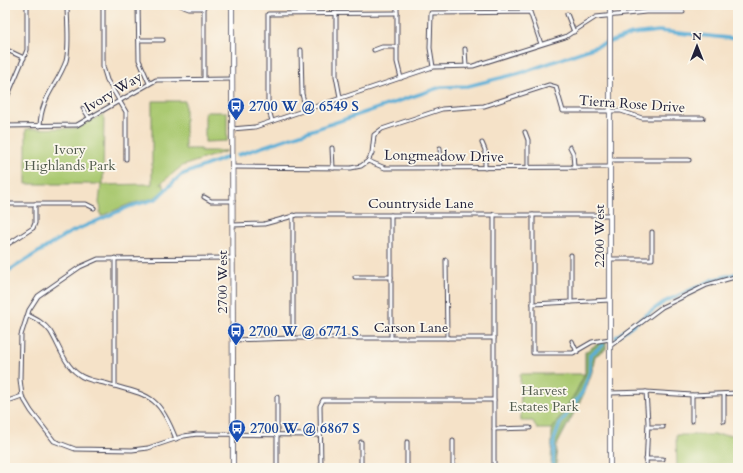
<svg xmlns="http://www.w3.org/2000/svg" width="743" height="473" viewBox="0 0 743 473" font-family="Cardo,serif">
	<rect width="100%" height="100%" fill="#fbf7ec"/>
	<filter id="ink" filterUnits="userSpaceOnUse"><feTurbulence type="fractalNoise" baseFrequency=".025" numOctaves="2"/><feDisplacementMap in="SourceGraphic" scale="8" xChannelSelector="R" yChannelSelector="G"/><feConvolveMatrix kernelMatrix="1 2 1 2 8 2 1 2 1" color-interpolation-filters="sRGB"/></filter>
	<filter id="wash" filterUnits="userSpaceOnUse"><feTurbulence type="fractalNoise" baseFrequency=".012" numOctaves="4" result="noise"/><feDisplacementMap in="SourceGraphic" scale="16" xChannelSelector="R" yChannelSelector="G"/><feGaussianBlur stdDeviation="0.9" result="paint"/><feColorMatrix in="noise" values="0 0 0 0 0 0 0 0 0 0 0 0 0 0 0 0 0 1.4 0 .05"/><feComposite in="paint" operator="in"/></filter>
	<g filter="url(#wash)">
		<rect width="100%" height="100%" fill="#f5e2c8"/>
		<g fill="#aac971" stroke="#667656">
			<polygon points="152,101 185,101 185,149 201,149 201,151 227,151 182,166 160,184 163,184 165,189 154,198 130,204 101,216 100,212 101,209 99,203 101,185 152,184"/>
			<polygon points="205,112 227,112 227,141 205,142"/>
			<polygon points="104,114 103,184 26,184 26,129 76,128"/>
			<polygon points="520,374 585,374 576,392 552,429 537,429 533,421 521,421"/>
			<polygon points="676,435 738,435 738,468 677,468"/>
		</g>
		<polygon fill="#87ad63" stroke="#54684f" points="606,341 606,349 595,356 592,372 585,392 556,447 557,468 551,468 552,429 576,392 585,374 585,352 600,342"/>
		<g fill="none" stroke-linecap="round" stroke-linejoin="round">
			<g stroke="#5bafd7" stroke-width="3.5">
				<polyline points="238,155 441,87 468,86 524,72 632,34 659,31 738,39"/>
				<polyline points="5,273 69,233 131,206 156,199 181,175 228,157"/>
				<polyline points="616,337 664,302 712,280 738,273"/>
				<polyline points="553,468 554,440 560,424 583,391 590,371 590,355 603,345"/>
			</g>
		</g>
	</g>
	<g filter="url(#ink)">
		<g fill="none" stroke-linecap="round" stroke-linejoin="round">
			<g stroke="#423f50" stroke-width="5">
				<g id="street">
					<polyline points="103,5 103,67 107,80 126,112 126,159"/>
					<polyline points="138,5 139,60 149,83"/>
					<polyline points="180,5 188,8 204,8"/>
					<polyline points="204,5 204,79"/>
					<polyline points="397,5 397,62 401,78"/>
					<polyline points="499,12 499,5"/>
					<polyline points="336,13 336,76 340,97"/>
					<polyline points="567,14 574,32"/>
					<polyline points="139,40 163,40"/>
					<polyline points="5,49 24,58"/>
					<polyline points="465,49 466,66"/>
					<polyline points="301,50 302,94 306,109"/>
					<polyline points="374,50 382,47 397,47"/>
					<polyline points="433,67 430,48 431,13 530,12 541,44"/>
					<polyline points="5,102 27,50 27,5"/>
					<polyline points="83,108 90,119"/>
					<polyline points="272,121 268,106 268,14 397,13"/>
					<polyline points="5,126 77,125 156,80 232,79"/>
					<path d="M40,126C41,97 57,86 66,61C70,46 67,21 67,5"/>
					<polyline points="232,129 255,127 433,67 473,66 565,37 596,17 646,12 683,12"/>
					<polyline points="525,132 528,140 528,167"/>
					<polyline points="482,143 485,150 485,168"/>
					<polyline points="570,147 573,153 574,167"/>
					<polyline points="332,148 333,168"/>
					<polyline points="440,148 441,168"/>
					<polyline points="610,160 689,160"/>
					<polyline points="368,161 372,153 374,135 382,129 442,109 484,106 549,85 556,87 563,111 621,111 642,118 703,118"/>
					<polyline points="233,167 351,168 361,166 368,161 385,168 610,167"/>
					<polyline points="204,197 211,201 233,201"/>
					<polyline points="5,204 86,204 94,208"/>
					<polyline points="494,214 494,468"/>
					<polyline points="293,215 293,338"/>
					<polyline points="391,215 391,338"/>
					<polyline points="533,215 533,353 573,353 592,342 610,339"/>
					<polyline points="233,225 264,224 297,215 610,215"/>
					<polyline points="5,246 33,228 35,223 35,204"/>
					<polyline points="571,255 571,302"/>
					<polyline points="115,258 115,386"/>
					<polyline points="233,258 98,259 80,267 38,296 29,310 21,335 20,379 22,396 31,411 54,441 75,449 132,450 148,448 184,436 197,434 320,435"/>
					<polyline points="610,259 652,259 652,232"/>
					<polyline points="446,260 447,338"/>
					<polyline points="355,277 391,277"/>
					<polyline points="533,304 610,300"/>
					<path d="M28,315C36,319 44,323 50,331C59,345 64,364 78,374C85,380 95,381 104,383C149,396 158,393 176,439"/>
					<polyline points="233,340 293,338 494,338"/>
					<polyline points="572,341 577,352"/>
					<polyline points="610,346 662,307 707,285 738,276"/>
					<polyline points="610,393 646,392 692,395 738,393"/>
					<polyline points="724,394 724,421"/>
					<polyline points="692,395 692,421"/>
					<polyline points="277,397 277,468"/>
					<polyline points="5,402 22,396"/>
					<polyline points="648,427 663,427"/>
					<polyline points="494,429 530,428"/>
					<polyline points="453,441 453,468"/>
					<polyline points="361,442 361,468"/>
					<polyline points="407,442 407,468"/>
					<polyline points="646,459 663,459"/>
					<polyline points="321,468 320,406 323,400 494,400"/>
					<polyline points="646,468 648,422 646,392"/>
				</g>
			</g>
			<g stroke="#423f50" stroke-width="6">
				<g id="secondary">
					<polyline points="232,5 233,468"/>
					<polyline points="610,5 610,468"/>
				</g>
			</g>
			<use href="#street" stroke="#fff" stroke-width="3"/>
			<use href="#secondary" stroke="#fff" stroke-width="4.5"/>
		</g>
	</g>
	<defs>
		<g id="bus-pin" transform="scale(0.9)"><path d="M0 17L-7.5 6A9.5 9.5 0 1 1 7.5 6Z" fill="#1a4fb4" stroke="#fbf7ec"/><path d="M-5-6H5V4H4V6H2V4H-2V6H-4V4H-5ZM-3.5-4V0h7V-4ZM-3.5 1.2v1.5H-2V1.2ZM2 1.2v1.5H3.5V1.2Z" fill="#fff"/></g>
	</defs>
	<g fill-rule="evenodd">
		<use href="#bus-pin" x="236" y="106"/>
		<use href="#bus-pin" x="236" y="331"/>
		<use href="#bus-pin" x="237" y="428"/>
	</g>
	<g text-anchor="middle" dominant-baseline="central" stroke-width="3.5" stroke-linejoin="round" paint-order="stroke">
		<g font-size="14" fill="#22223b" stroke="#fbf7ec">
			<text transform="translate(113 92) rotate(-31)">Ivory Way</text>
			<text transform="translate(632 104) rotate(4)">Tierra Rose Drive</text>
			<text transform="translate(444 156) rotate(1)">Longmeadow Drive</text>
			<text x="421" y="203">Countryside Lane</text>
			<text transform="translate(599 236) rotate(-90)">2200 West</text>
			<text transform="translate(222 282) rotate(-90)">2700 West</text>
			<text x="411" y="327">Carson Lane</text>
		</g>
		<g font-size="14" font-weight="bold" fill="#164399" stroke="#fbf7ec" text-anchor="start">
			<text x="249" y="106">2700 W @ 6549 S</text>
			<text x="249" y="331">2700 W @ 6771 S</text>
			<text x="250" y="428">2700 W @ 6867 S</text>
		</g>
		<g font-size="14" fill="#525c4e" stroke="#fbf7ec">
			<text x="70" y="149">Ivory<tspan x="70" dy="16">Highlands Park</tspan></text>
			<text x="544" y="390">Harvest<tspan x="544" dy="16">Estates Park</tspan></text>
		</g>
	</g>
	<rect width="743" height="473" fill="none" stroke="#fbf7ec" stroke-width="20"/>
	<g transform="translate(697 46)" stroke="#fbf7ec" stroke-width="3" paint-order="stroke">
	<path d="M0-3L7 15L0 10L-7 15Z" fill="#22223b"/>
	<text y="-6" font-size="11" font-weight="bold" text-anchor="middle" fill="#22223b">N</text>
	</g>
</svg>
